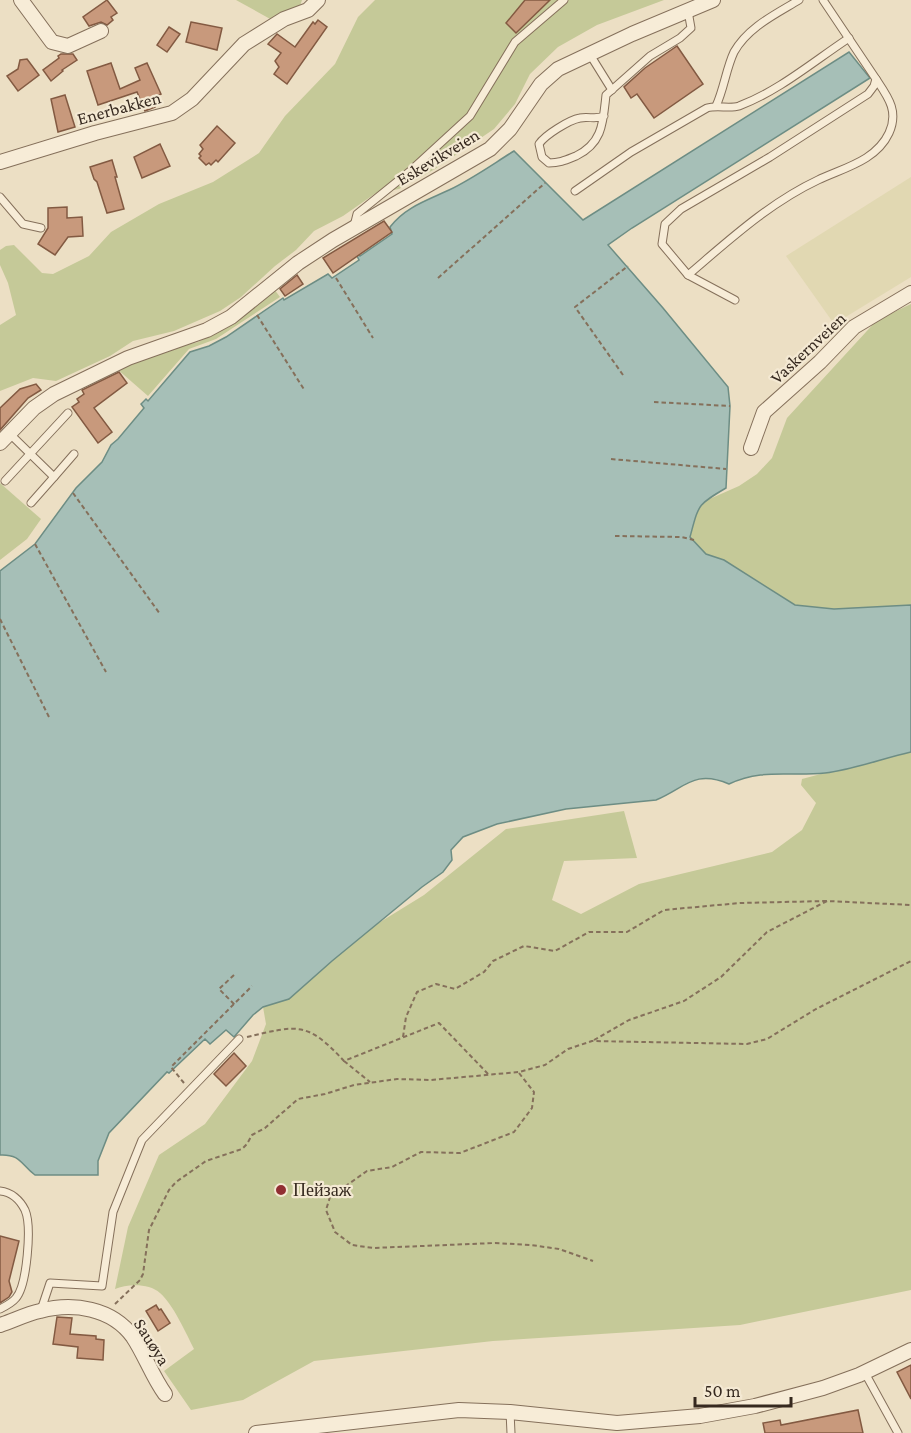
<svg xmlns="http://www.w3.org/2000/svg" width="911" height="1433" viewBox="0 0 911 1433" font-family="'Crimson Pro',serif">
	<rect width="100%" height="100%" fill="#ecdfc4"/>
	<polygon fill="#e1d8b2" points="911,177 911,277 839,321 832,321 786,256"/>
	<g fill="#c5c998">
		<polygon points="236,0 302,0 300,6 272,20"/>
		<polygon points="375,0 664,0 597,25 558,47 530,74 515,104 494,129 435,169 399,189 376,193 343,216 314,231 296,250 275,266 241,297 220,311 174,331 133,341 110,356 56,381 33,378 0,391 0,325 16,315 8,283 0,265 0,250 6,246 14,245 42,273 53,274 89,256 111,232 159,204 213,182 259,153 285,116 335,64 358,17"/>
		<polygon points="274,289 280,297 216,339 189,349 148,396 116,368 155,353 198,342 216,333 237,319"/>
		<polygon points="911,304 911,605 834,609 795,605 724,560 706,554 690,537 698,509 705,501 739,486 757,474 772,458 787,418 877,320"/>
		<polygon points="0,483 41,519 27,539 0,560"/>
		<path d="M911,750V1290L740,1325L493,1341L314,1361L243,1400L191,1410L164,1371L194,1349C186,1333 173,1304 160,1293C149,1283 127,1284 115,1289L128,1227L159,1155L205,1124L252,1061L266,1024L263,1007L377,924L424,895L506,829L624,811L637,858L564,861L552,900L581,914L639,884L772,852L802,830L816,803L801,785L802,779Z"/>
	</g>
	<path fill="#a6bfb7" stroke="#6d8d84" stroke-width="1.5" d="M849,52L870,78L632,228L608,245L663,308L728,387L730,406L726,488C697,505 699,504 690,537L706,554L724,560L795,605L834,609L911,605V752C884,758 852,770 825,773C789,777 763,768 729,784C694,769 685,788 656,800L566,809L497,824L463,837L451,850L452,860L443,872L422,887L332,961L289,999L263,1007L253,1015L234,1037L226,1030L210,1044L205,1039L169,1073L167,1072L109,1133L98,1161V1175H35C21,1165 21,1154 0,1155V571L35,544L76,488L102,462L111,445L118,439L144,408L141,404L146,399L148,401L190,352L209,346L226,337L283,298L284,300L328,274L332,278L359,260L355,252L356,251L360,256L392,234L390,227C405,207 428,200 449,190C472,179 493,164 514,151L583,220Z"/>
	<g fill="#c8997c" stroke="#835a42" stroke-width="1.5">
		<polygon points="107,0 117,13 111,17 113,20 107,25 101,22 89,26 83,17"/>
		<polygon points="525,0 550,0 516,33 506,23"/>
		<polygon points="318,20 327,27 287,84 274,74 279,67 275,61 281,53 268,44 277,34 295,47 313,22 315,24"/>
		<polygon points="191,22 222,28 217,50 186,42"/>
		<polygon points="169,27 180,34 167,52 157,45"/>
		<polygon points="677,46 703,84 654,118 637,94 631,98 624,87 645,68"/>
		<polygon points="61,54 73,54 77,60 62,70 63,71 51,81 43,70 59,58 58,56"/>
		<polygon points="27,59 39,75 18,91 7,76 18,69 20,60"/>
		<polygon points="111,63 120,89 140,80 135,68 147,63 161,94 152,98 155,107 145,111 137,92 98,105 87,71"/>
		<polygon points="65,95 75,127 58,132 51,99"/>
		<polygon points="217,126 235,143 218,162 216,160 211,165 209,163 206,165 199,158 201,156 199,154 203,149 200,145"/>
		<polygon points="160,144 170,166 142,178 134,157"/>
		<polygon points="112,160 117,177 115,177 124,209 107,213 97,182 94,179 90,167"/>
		<polygon points="67,207 67,218 82,217 83,236 68,237 55,255 38,244 48,228 48,208"/>
		<polygon points="384,221 392,232 333,273 323,258"/>
		<polygon points="297,275 303,284 285,296 280,289"/>
		<polygon points="119,372 127,383 94,408 112,432 98,443 72,407 79,402 77,399 84,394 82,390"/>
		<polygon points="36,384 41,390 28,398 0,430 0,408 20,389"/>
		<polygon points="234,1053 246,1066 226,1086 214,1074"/>
		<polygon points="0,1236 19,1241 9,1281 12,1292 9,1297 0,1303"/>
		<polygon points="156,1305 159,1310 161,1309 170,1323 158,1331 146,1311"/>
		<polygon points="57,1317 72,1318 70,1334 96,1336 96,1339 104,1340 103,1360 77,1358 78,1347 53,1344"/>
		<polygon points="911,1365 911,1399 897,1372"/>
		<polygon points="858,1410 863,1433 765,1433 763,1423 780,1420 781,1425"/>
	</g>
	<g fill="none" stroke-linecap="round" stroke-linejoin="round">
		<g stroke="#85705b" stroke-width="9">
			<g id="lane">
				<polyline points="589,53 612,90"/>
				<path d="M716,106C724,89 726,69 734,52C748,27 776,14 799,0"/>
				<path d="M604,116C595,120 589,116 580,118C569,120 545,135 539,144L542,157L549,163C560,163 566,160 576,156C603,143 603,122 606,95L650,56L680,38L691,28L688,11"/>
				<path d="M575,191L631,152L707,108C717,105 730,109 739,106C779,91 814,61 849,38"/>
				<polyline points="0,197 23,224 41,228"/>
				<polyline points="354,226 357,214 409,172 470,116 515,42 564,0"/>
				<path d="M688,275C728,241 769,203 818,180C843,168 876,161 889,133C899,111 888,97 876,79"/>
				<polyline points="735,300 688,275 662,244 665,224 681,209 770,157 868,94 874,86 876,79 823,0"/>
				<polyline points="10,434 54,477 31,503"/>
				<polyline points="54,477 74,454"/>
				<polyline points="5,481 68,413"/>
				<path d="M0,1191C11,1192 20,1200 25,1210C32,1226 27,1285 16,1298C12,1303 6,1306 0,1309"/>
				<polyline points="41,1310 50,1283 102,1286 113,1212 142,1140 239,1039"/>
				<polyline points="865,1373 898,1433"/>
				<polyline points="510,1412 511,1433"/>
			</g>
		</g>
		<g stroke="#85705b" stroke-width="16">
			<g id="street">
				<polyline points="21,0 52,42 68,46 101,31"/>
				<polyline points="0,162 95,133 172,113 192,99 244,44 284,19 308,10 318,0"/>
				<polyline points="0,443 34,408 54,394 128,358 207,330 231,317 298,263 333,240 490,149 510,129 541,84 558,69 632,34 713,0"/>
				<polyline points="751,448 764,412 820,362 854,327 911,293"/>
				<path d="M0,1325C13,1321 26,1314 40,1311C73,1302 112,1308 133,1337C145,1355 152,1376 165,1394"/>
				<polyline points="256,1433 459,1410 510,1412 617,1423 700,1416 755,1406 823,1388 859,1375 911,1350"/>
			</g>
		</g>
		<g stroke="#85705b" stroke-width="2" stroke-dasharray="4.5 3" stroke-linecap="butt">
			<polyline points="336,278 373,338"/>
			<polyline points="438,278 545,183"/>
			<polyline points="257,315 305,391"/>
			<polyline points="623,375 575,307 628,266"/>
			<polyline points="654,402 730,406"/>
			<polyline points="611,459 726,469"/>
			<polyline points="73,493 160,614"/>
			<polyline points="615,536 681,537 694,540"/>
			<polyline points="35,544 106,672"/>
			<polyline points="0,619 49,717"/>
			<polyline points="234,975 219,989 235,1005"/>
			<path d="M247,1037C298,1025 307,1021 344,1061L439,1023L490,1076"/>
			<polyline points="403,1037 406,1017 417,992 436,984 455,989 484,972 493,961 524,946 555,951 589,932 627,932 664,910 740,903 827,901"/>
			<polyline points="594,1040 629,1020 684,1001 721,977 767,932 827,901 911,905"/>
			<polyline points="344,1061 370,1082"/>
			<polyline points="519,1073 534,1092 532,1108 514,1132 460,1153 421,1152 392,1167 367,1171 330,1197 326,1210 335,1232 352,1245 373,1248 495,1243 531,1245 559,1249 593,1261"/>
			<polyline points="184,1083 171,1067 252,986"/>
			<polyline points="115,1304 140,1280 143,1274 149,1230 169,1190 176,1182 206,1161 242,1149 247,1144 252,1135 265,1128 298,1099 325,1094 354,1085 397,1079 431,1080 519,1072 545,1065 568,1049 592,1041 747,1044 767,1039 816,1009 911,961"/>
		</g>
		<use href="#lane" stroke="#f7ecd7" stroke-width="7"/>
		<use href="#street" stroke="#f7ecd7" stroke-width="14"/>
	</g>
	<circle fill="#912e32" stroke="#f4e9d3" stroke-width="2" cx="281" cy="1190" r="6"/>
	<g text-anchor="middle" dominant-baseline="central" stroke-width="4.5" stroke-linejoin="round" paint-order="stroke">
		<g font-size="18" fill="#36291f" stroke="#f4e9d3">
			<text transform="translate(119 108) rotate(-15)">Enerbakken</text>
			<text transform="translate(438 157) rotate(-31)">Eskevikveien</text>
			<text transform="translate(808 348) rotate(-43)">Vaskernveien</text>
			<text transform="translate(152 1342) rotate(58)">Sauøya</text>
		</g>
		<g font-size="18" fill="#36291f" stroke="#f4e9d3" text-anchor="start">
			<text x="293" y="1190">Пейзаж</text>
		</g>
	</g>
	<path d="M695 1397v9h96v-9" fill="none" stroke="#36291f" stroke-width="3"/>
	<text x="704" y="1397" font-size="18" fill="#36291f" stroke="#f4e9d3" stroke-width="4.5" paint-order="stroke">50 m</text>
</svg>
